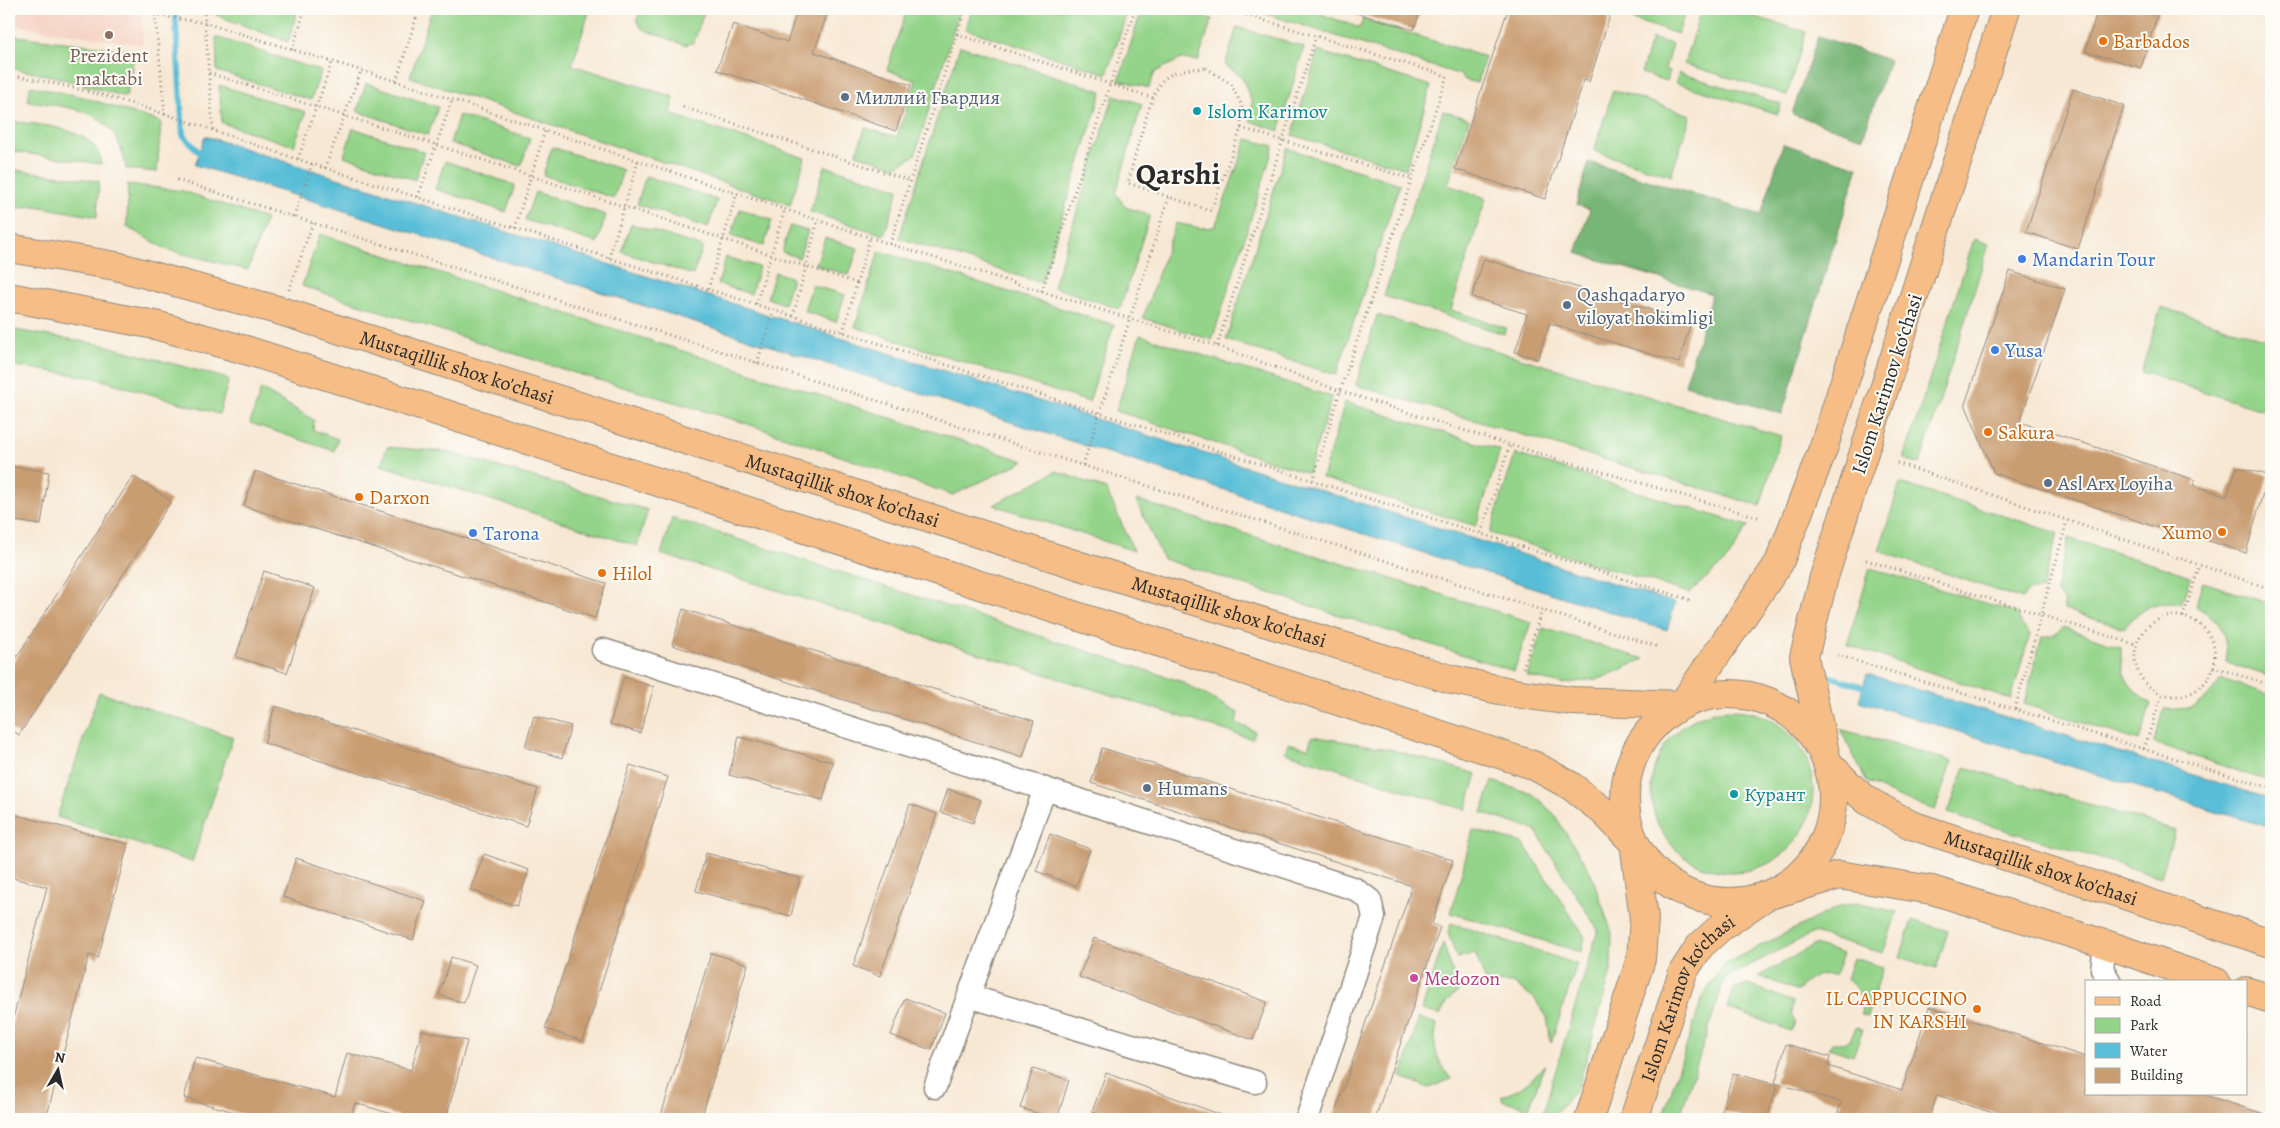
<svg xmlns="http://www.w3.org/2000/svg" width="2280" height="1128" viewBox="0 0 2280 1128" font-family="Alegreya,serif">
	<rect width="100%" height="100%" fill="#fdfcf7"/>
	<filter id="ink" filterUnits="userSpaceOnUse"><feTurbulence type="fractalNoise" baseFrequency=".02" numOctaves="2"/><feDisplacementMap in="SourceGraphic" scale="10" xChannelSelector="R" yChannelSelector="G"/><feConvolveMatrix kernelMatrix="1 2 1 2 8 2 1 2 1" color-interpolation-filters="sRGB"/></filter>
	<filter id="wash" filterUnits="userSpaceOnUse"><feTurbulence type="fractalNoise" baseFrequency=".0096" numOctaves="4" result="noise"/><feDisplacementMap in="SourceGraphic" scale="20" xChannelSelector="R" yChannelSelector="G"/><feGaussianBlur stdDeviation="1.12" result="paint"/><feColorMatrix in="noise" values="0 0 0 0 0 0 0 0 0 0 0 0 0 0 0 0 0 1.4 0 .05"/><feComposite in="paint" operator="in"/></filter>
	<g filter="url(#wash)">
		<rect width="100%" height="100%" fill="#f7e8d4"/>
		<polygon fill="#f5d2c3" points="9,9 141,9 143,45 9,24"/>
		<g fill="#94d48a" stroke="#60805a">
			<polygon points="216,9 298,9 288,42 216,15"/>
			<polygon points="432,9 590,9 572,65 674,97 670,114 805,158 790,205 410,77"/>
			<polygon points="640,9 705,9 694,42 685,45 642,29 637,20"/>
			<polygon points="907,9 960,9 915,155 896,167 856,154 865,128 897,137 916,81 887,70"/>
			<polygon points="972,9 1128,9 1107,74 965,29"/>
			<polygon points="1142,9 1181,9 1212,19 1198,61 1181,59 1155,72 1149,88 1119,80"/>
			<polygon points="1250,9 1321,9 1321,14 1360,28 1363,19 1485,57 1477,83 1465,80 1461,75"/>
			<polygon points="1636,9 1686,9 1678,34 1633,20"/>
			<polygon points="1701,9 1729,9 1806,32 1787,95 1684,64"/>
			<polygon points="1237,27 1304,47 1279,131 1250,121 1252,103 1242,77 1225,65"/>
			<polygon points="9,35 135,51 126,97 52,76 9,68"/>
			<polygon points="216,37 321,71 311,100 217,71"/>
			<polygon points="1652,38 1672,44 1665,69 1670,71 1666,81 1641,73"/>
			<polygon points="960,46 1102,91 1041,283 899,238"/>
			<polygon points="1318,51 1431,86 1406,169 1292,135"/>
			<polygon points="1679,73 1781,104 1778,114 1676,83"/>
			<polygon points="366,83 438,107 428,135 357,111"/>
			<polygon points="219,85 306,112 294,146 222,123"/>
			<path d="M30,86L83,97L161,122L157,172L126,169C117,109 78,109 28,101Z"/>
			<polygon points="1613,90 1691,115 1671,176 1594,151"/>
			<polygon points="1114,95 1142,104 1116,193 1125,207 1150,215 1120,309 1053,287"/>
			<polygon points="1443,111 1469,119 1448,185 1486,198 1451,310 1506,328 1504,334 1384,296"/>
			<polygon points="459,115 530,138 521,166 450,143"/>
			<path d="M9,121C37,125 99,126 101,164L9,151Z"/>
			<polygon points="353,128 424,152 415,180 344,156"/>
			<polygon points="1247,139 1274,146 1212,340 1143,318 1176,223 1200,228 1215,227"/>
			<polygon points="552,147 623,170 614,198 543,175"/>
			<polygon points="1287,148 1400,184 1336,375 1226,340"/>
			<polygon points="445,161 515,185 506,212 435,189"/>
			<polygon points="825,166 899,189 884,235 810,212"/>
			<polygon points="9,169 99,181 97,217 35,206 9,209"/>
			<polygon points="646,176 717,200 708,228 637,204"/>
			<polygon points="128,184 183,191 266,219 248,270 168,250 127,227"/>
			<polygon points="535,192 606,215 597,243 525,220"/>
			<polygon points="740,209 772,220 764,246 731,236"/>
			<polygon points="631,224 703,247 693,275 622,252"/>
			<polygon points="790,226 808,231 799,258 782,252"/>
			<polygon points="320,234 1024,461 953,495 742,422 575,373 302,286"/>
			<polygon points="825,238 858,248 849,275 816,265"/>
			<polygon points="1974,239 1989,244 1920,464 1904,459"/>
			<polygon points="879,251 1114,325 1089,402 855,327"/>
			<polygon points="726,257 759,267 751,294 718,284"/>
			<polygon points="775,272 792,278 784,304 767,298"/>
			<polygon points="812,285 845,295 836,322 804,311"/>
			<polygon points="2161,307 2271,341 2271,380 2262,410 2141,372"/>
			<polygon points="1377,315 1781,436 1760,506 1356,385"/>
			<polygon points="9,329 104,345 229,379 219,414 95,378 9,365"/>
			<polygon points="1140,335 1332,397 1308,473 1116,411"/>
			<polygon points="261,389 314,420 313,430 338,439 334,451 250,423"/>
			<polygon points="1345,402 1500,450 1476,526 1322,478"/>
			<polygon points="387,447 447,452 648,510 637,546 381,465"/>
			<polygon points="1515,454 1748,526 1728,559 1689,593 1490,533"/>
			<polygon points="1056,471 1106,489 1134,551 994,505"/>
			<polygon points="1900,483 2058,533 2042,589 2028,591 2022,599 1879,551"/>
			<polygon points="1136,500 1531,622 1514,671 1163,559"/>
			<polygon points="672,518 1180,681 1238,713 1236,723 1255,731 1252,739 661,554"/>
			<path d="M2068,538L2191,576L2181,604C2152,601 2144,606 2124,628L2064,610V601L2056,592Z"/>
			<polygon points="1870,568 2017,613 2021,624 2030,634 2011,699 1847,645"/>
			<path d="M2203,582L2271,604V677L2226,662C2226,630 2223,622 2195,606Z"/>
			<path d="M2063,627L2121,647C2121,678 2127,685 2151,704L2139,741L2024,704L2042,637L2054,635Z"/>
			<polygon points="1543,628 1644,659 1602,678 1562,684 1527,676"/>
			<path d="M2221,679L2271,695V782L2154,743L2164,709C2195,710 2204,705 2221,679Z"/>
			<polygon points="99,692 233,737 192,862 57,817"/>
			<circle cx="1732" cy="791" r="81"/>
			<polygon points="1840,729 1952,761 1935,810 1900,798 1867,782"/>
			<polygon points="1312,736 1390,749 1477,774 1466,810 1285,752 1288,743 1308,748"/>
			<polygon points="1965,767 2175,830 2161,877 1948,813"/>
			<polygon points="1492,781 1533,794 1554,814 1591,873 1612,933 1611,972 1578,1088 1551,1119 1543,1113 1598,930 1535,830 1482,813"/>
			<polygon points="1473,830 1523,843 1585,937 1581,952 1451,913"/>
			<polygon points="1856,903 1897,912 1883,953 1813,933 1725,978 1679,1119 1662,1119 1703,996 1724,964 1840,906"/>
			<polygon points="1912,920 1948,931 1936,969 1900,957"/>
			<polygon points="1451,923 1577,964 1551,1043 1547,1017 1534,998 1513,983 1486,982 1475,953 1457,958 1448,933"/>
			<polygon points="1443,943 1459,991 1447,1001 1440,1015 1422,1010"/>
			<path d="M1814,945L1843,954L1835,975C1819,973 1807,977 1798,991L1759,976Z"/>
			<path d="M1853,958L1883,967L1867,1017L1861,1015C1863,999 1859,988 1846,979Z"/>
			<polygon points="1748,984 1793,1002 1791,1014 1795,1023 1791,1031 1727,1008 1734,988"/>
			<path d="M1419,1018L1437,1024C1432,1049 1436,1058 1451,1079L1429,1088L1401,1077Z"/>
			<polygon points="1856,1028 1863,1030 1853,1056 1829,1048 1832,1043 1842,1043 1850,1040"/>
			<path d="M1545,1064L1529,1108L1502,1100V1096C1522,1090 1532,1080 1545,1064Z"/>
		</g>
		<g fill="#77b676" stroke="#517050">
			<polygon points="1818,36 1889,60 1863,138 1792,114"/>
			<polygon points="1783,144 1858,167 1782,414 1685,385 1712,294 1576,253 1590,209 1576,205 1589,162 1761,215"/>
		</g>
		<g fill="#59bed7" stroke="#427481">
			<polygon points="205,136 1675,603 1667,630 329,206 195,165"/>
			<polygon points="1867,674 2271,799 2271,828 1859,701"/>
		</g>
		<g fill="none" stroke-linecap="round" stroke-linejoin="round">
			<g stroke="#59bed7" stroke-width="6">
				<polyline points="175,9 183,135 199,152 205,154"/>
				<polyline points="1828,676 1871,689"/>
			</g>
		</g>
		<g id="blocks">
			<g fill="#c99d72">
				<polygon points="798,9 829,9 814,52 911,85 896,131 717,70 733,24 787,42"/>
				<polygon points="1357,9 1421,9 1414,30 1356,13"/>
				<polygon points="1508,9 1612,9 1589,82 1584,80 1545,199 1455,169"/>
				<polygon points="2098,9 2159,9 2141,68 2085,51"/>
				<polygon points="2073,89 2124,106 2078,249 2026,232"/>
				<polygon points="1484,259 1691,322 1679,363 1549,323 1538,359 1515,352 1527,314 1472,297"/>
				<polygon points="2010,271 2065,289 2020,422 2195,480 2193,485 2227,496 2237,467 2268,475 2246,553 2178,531 2177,534 1994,473 1965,404"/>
				<polygon points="9,466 49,472 41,525 9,520"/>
				<polygon points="255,471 606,583 595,618 244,506"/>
				<polygon points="133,476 171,501 19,735 9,728 9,669"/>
				<polygon points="264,571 315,588 287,673 236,657"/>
				<polygon points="683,609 1034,721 1023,757 672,645"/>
				<polygon points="624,677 654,687 640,733 610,724"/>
				<polygon points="275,706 538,789 526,826 264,743"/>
				<polygon points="534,716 571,726 562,758 525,747"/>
				<polygon points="739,737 833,762 823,800 729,775"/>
				<polygon points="1102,748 1453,860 1432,924 1440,927 1375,1119 1333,1119 1412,886 1091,783"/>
				<polygon points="630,765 668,777 583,1041 545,1029"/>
				<polygon points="948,789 981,800 973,823 940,812"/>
				<polygon points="910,804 937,814 880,976 853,966"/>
				<polygon points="9,813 128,844 98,958 89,955 46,1119 9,1119 9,1034 47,887 9,877"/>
				<polygon points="1050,834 1090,849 1076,886 1036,871"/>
				<polygon points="706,853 800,878 791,916 696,891"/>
				<polygon points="484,854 529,870 517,906 471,890"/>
				<polygon points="296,858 426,901 413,940 283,897"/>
				<polygon points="1094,938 1267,1002 1253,1040 1079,977"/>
				<polygon points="711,953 748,964 701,1119 660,1119"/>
				<polygon points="451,957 476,965 464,1003 439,995"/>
				<polygon points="905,998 945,1013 931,1050 891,1035"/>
				<polygon points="1929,1007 2086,1057 2086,1094 2202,1094 2270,1116 2269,1119 2012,1119 1937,1095 1929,1119 1836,1119 1841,1102 1775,1083 1786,1044 1830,1057 1828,1066 1902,1090"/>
				<polygon points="422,1030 467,1041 446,1119 398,1119 399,1116 355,1103 350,1119 260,1119 184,1098 195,1058 335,1097 347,1053 411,1070"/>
				<polygon points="1033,1069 1069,1080 1057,1119 1020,1108"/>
				<polygon points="1106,1073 1227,1117 1226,1119 1112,1119 1092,1112"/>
				<polygon points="1733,1073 1777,1085 1767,1119 1748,1119 1722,1111"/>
			</g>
		</g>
	</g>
	<g filter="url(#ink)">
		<use href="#blocks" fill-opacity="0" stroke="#918a80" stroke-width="1"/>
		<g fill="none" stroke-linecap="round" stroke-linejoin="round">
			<g stroke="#918a80" stroke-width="25">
				<g id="minor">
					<polyline points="603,650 1045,789 1355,889 1370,900 1374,917 1307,1119"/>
					<polyline points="2105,944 2102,969 2110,982"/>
					<polyline points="969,996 1255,1082"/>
					<polyline points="935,1087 1045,789"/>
				</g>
			</g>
			<g stroke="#918a80" stroke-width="30">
				<g id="major">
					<path id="s1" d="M2006,9L1824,577L1804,657L1827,762L1851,787L1868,801L1911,825L2271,943"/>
					<path id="s2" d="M9,248L116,266L281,311L1087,568L1454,680L1514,693L1572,701L1682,705L1779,563L1824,446L1964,9"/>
					<polyline points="9,297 155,325 249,351 1170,646 1533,765 1571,786 1604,812 1634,843 1644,918 1641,959 1589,1119"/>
					<circle cx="1729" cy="798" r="104"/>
					<polyline points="2246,991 2271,999"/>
					<path id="s3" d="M1634,1119L1683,972L1700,946L1721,927L1766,896L1839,875L1932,890L2105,944L2216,982"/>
				</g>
			</g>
			<g stroke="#918a80" stroke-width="3" stroke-dasharray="1 4" stroke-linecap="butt">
				<polyline points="204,9 213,130"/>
				<polyline points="1227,9 1447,76 1340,391 1313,480"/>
				<polyline points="957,34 1153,98"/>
				<polyline points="292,50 305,9"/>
				<path d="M1206,68L1231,84L1242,106L1241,128L1211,211L1128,183C1133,164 1151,90 1163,80C1176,69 1190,69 1206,68Z"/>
				<polyline points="209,73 437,145 857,283"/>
				<path d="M9,75C113,91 212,131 312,164L1690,600"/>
				<polyline points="396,81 419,9"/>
				<polyline points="683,107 911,181"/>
				<polyline points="165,115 155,15 205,23 396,81 890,244 1217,346 1340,391 1510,445 1761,518"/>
				<polyline points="1241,128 1412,179"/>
				<polyline points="298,159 332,62"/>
				<polyline points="325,168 361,71"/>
				<polyline points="177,180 1656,646"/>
				<polyline points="418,197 452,100"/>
				<polyline points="294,217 312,164"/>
				<polyline points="515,228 545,131"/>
				<polyline points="890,244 965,9"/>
				<polyline points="609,258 638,161"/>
				<polyline points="708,289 737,193"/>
				<polyline points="289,290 313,223"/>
				<polyline points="1042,291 1135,9"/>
				<polyline points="756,304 785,209"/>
				<polyline points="793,316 818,220"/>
				<polyline points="843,332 870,237"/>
				<polyline points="1217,346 1316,36"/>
				<polyline points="757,363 774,310"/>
				<polyline points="1897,463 2271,589"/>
				<polyline points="1083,465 1169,197"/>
				<polyline points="1481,533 1510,445"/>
				<polyline points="1866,560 2137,645"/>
				<circle cx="2175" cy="656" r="40"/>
				<polyline points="2183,617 2200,565"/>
				<polyline points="1837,655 2271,788"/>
				<polyline points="2213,667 2271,685"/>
				<polyline points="1523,668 1542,610"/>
				<polyline points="2015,709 2067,521"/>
				<polyline points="2144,749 2162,694"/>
			</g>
			<use href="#minor" stroke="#fff" stroke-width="22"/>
			<use href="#major" stroke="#f6be86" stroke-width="28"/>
		</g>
	</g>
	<circle fill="#8d6e63" stroke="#fdfcf7" stroke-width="2" cx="109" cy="35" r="5"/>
	<g fill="#e8710a" stroke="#fdfcf7" stroke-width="2">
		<circle cx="2103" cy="41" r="5"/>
		<circle cx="1988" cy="432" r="5"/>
		<circle cx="359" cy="497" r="5"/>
		<circle cx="2222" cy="532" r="5"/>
		<circle cx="602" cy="573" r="5"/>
		<circle cx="1977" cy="1009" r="5"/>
	</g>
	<g fill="#5c6f8a" stroke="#fdfcf7" stroke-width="2">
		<circle cx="845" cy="97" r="5"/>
		<circle cx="1567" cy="305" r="5"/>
		<circle cx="2048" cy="483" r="5"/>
		<circle cx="1147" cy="788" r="5"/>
	</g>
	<g fill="#0f9aa8" stroke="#fdfcf7" stroke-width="2">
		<circle cx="1197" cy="111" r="5"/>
		<circle cx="1734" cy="794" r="5"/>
	</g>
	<g fill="#3f7fe0" stroke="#fdfcf7" stroke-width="2">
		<circle cx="2022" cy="259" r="5"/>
		<circle cx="1995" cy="350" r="5"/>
		<circle cx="473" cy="533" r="5"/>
	</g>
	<circle fill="#d1479c" stroke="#fdfcf7" stroke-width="2" cx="1414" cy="978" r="5"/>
	<g text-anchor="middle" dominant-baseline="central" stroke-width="4" stroke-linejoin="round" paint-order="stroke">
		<g font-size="20" fill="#c56008" stroke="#fdfcf7" text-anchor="start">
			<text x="2113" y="41">Barbados</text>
			<text x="1998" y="432">Sakura</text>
			<text x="369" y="497">Darxon</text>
			<text x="2212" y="532" text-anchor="end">Xumo</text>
			<text x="612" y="573">Hilol</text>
			<text x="1967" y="998" text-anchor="end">IL CAPPUCCINO<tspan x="1967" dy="23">IN KARSHI</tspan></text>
		</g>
		<g font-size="20" fill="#785e54" stroke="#fdfcf7">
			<text x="109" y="55">Prezident<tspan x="109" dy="23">maktabi</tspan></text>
		</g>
		<g font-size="20" fill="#4e5e75" stroke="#fdfcf7" text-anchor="start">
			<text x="855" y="97">Миллий Гвардия</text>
			<text x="1577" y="294">Qashqadaryo<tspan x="1577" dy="23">viloyat hokimligi</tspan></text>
			<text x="2058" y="483">Asl Arx Loyiha</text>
			<text x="1157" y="788">Humans</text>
		</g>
		<g font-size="20" fill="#0d838f" stroke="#fdfcf7" text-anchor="start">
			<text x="1207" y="111">Islom Karimov</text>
			<text x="1744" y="794">Курант</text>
		</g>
		<g font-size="20" fill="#366cbe" stroke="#fdfcf7" text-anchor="start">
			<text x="2032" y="259">Mandarin Tour</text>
			<text x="2005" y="350">Yusa</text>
			<text x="483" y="533">Tarona</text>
		</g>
		<g font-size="20" fill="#2b2b2b" stroke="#fdfcf7">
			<text stroke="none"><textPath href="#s2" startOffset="464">Mustaqillik shox ko'chasi</textPath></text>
			<text transform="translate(1887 384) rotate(-72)">Islom Karimov ko‘chasi</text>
			<text stroke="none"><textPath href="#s2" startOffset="869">Mustaqillik shox ko'chasi</textPath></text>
			<text stroke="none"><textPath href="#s2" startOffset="1274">Mustaqillik shox ko'chasi</textPath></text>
			<text stroke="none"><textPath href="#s1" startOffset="1029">Mustaqillik shox ko'chasi</textPath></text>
			<text stroke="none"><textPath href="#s3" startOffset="134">Islom Karimov ko‘chasi</textPath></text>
		</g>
		<g font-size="20" fill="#b23c85" stroke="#fdfcf7" text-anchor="start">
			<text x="1424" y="978">Medozon</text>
		</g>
		<g font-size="30" font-weight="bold" fill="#2b2b2b" stroke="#fdfcf7">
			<text x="1178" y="174">Qarshi</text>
		</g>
	</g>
	<rect width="2280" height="1128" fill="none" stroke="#fdfcf7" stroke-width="30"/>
	<rect x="2085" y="980" width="162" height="115" fill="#fdfcf7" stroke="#a9a8a5"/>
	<rect x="2095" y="997" width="25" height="8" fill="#f6be86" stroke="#a9a8a5"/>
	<text x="2130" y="1006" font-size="15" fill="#2b2b2b">Road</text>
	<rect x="2095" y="1018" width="25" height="15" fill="#94d48a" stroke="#a9a8a5"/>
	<text x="2130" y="1030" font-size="15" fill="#2b2b2b">Park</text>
	<rect x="2095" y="1043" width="25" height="15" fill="#59bed7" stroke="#a9a8a5"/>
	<text x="2130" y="1056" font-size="15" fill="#2b2b2b">Water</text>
	<rect x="2095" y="1068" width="25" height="15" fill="#c99d72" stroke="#a9a8a5"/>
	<text x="2130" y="1080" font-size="15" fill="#2b2b2b">Building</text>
	<g transform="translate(58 1070) rotate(9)" stroke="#fdfcf7" stroke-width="4" paint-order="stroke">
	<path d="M0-4L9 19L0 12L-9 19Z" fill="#2b2b2b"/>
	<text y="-8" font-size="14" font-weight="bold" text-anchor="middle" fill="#2b2b2b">N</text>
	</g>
</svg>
